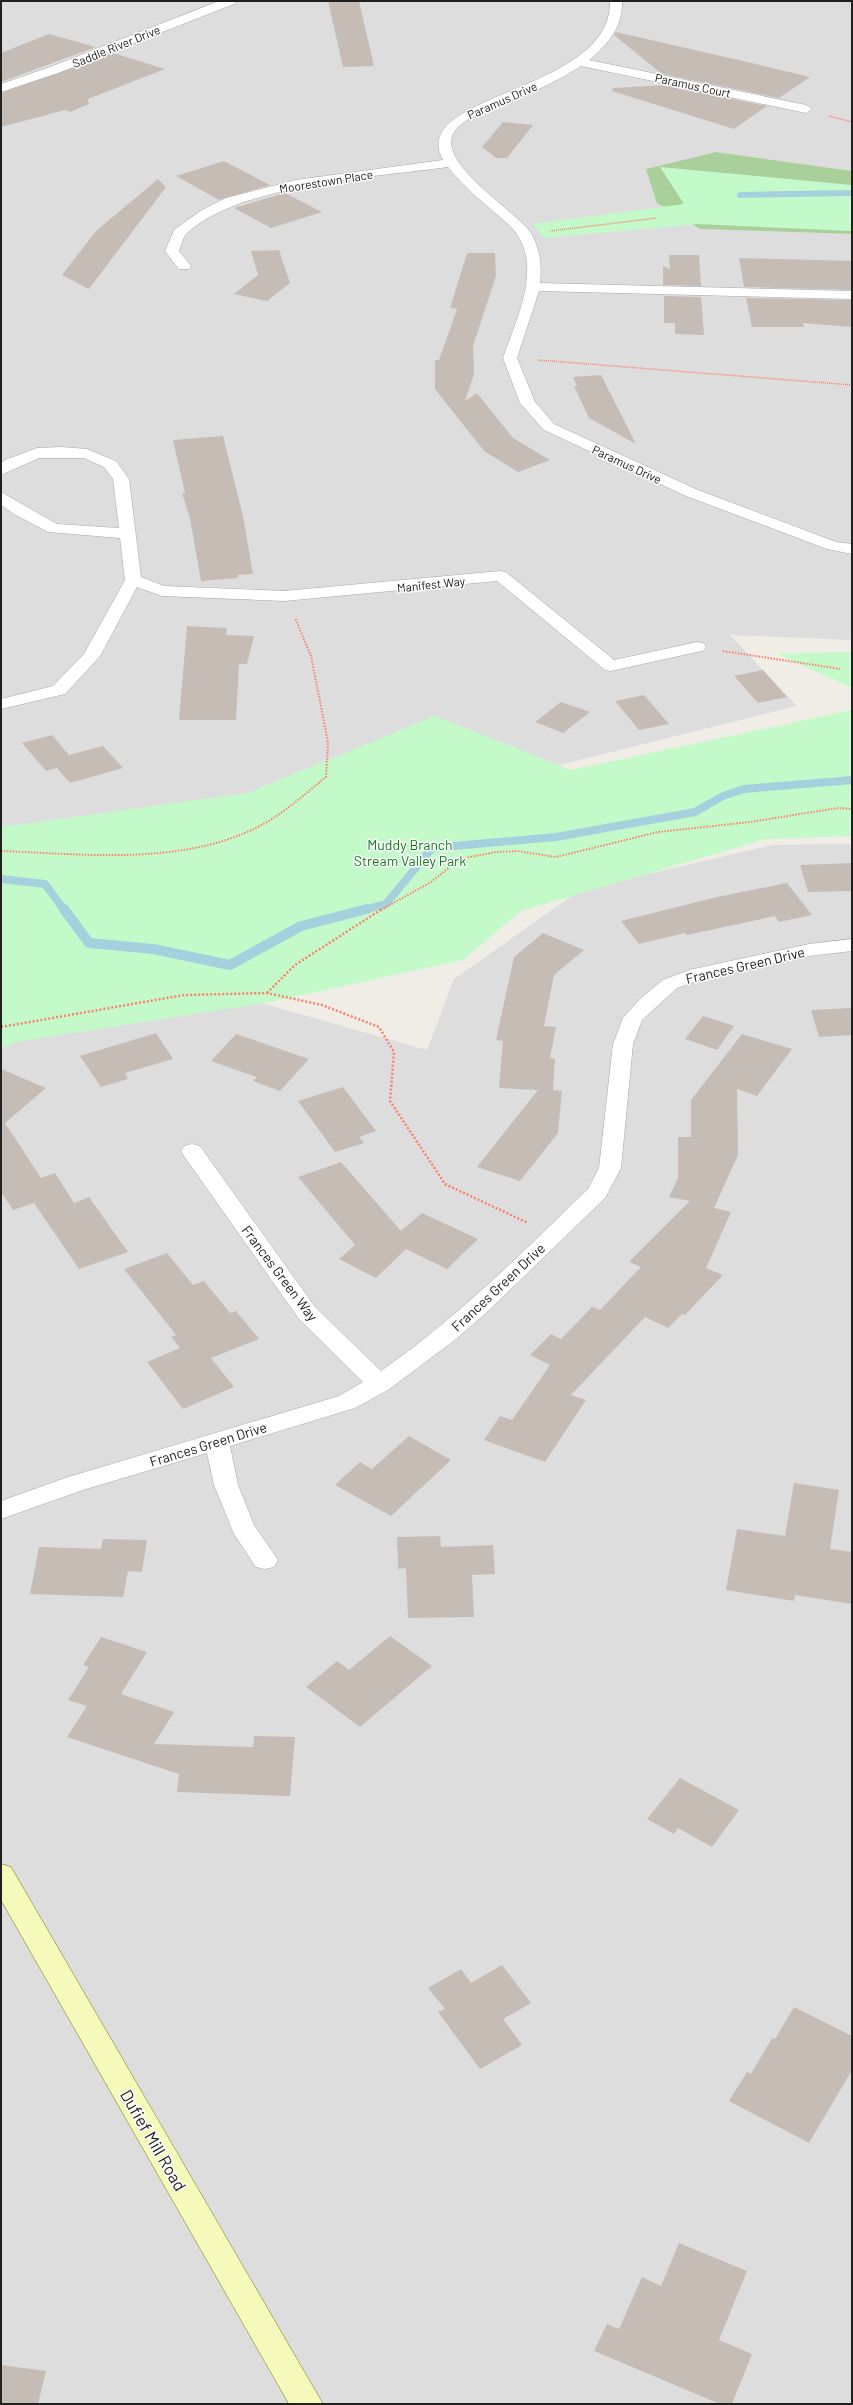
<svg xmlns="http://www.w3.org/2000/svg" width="853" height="2405" viewBox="0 0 853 2405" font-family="Barlow,sans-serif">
	<rect width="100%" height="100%" fill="#f0ede6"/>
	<g fill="#dedddd">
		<polygon points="1,1 852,1 852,171 716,152 700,229 852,234 852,640 730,635 797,706 559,765 199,842 1,830"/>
		<polygon points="852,844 852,2404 1,2404 1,1018 198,985 427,1050 454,979 580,890 773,845"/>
	</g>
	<polygon fill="#a9d09b" points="716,152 852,171 852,234 700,229 657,203 646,169"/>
	<g fill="#c4faca">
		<polygon points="660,167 852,185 852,231 698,224 544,238 533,224 684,204"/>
		<polygon points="852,652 852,688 777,654"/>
		<polygon points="852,710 852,836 766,839 521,911 463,960 270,1002 16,1042 1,1048 1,827 248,793 435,716 571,770"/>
	</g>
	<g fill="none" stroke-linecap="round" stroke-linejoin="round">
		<polyline stroke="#a7d0de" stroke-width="6" points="740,195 852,193"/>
		<g stroke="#a7d0de" stroke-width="8">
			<polyline points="1,879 45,884 64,910"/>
			<polyline points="363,910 386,904 432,848 556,837 695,812 723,796 744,789 852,780"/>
		</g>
		<polyline stroke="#a7d0de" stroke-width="10" points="64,909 89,943 153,949 230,965 301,926 367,909"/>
	</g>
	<g fill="#c5bdb5">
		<polygon points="328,1 359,1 374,66 343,67"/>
		<polygon points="616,32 756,64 810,77 779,98 662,74 614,35"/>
		<polygon points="49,34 96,47 1,82 1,53"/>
		<polygon points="113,53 165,69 88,99 89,104 70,112 65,110 1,127 1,93"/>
		<polygon points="666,85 767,106 734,129 612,91 613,88"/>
		<polygon points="503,122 533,125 507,158 496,158 482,147"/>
		<polygon points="224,161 270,185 219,200 176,176"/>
		<polygon points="158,179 166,187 89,289 62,275 96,231"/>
		<polygon points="285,193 322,212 271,228 234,208"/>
		<polygon points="279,250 290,283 267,301 234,294 258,275 251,251"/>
		<polygon points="467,253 495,253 496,276 473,346 474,374 465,401 477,393 513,438 550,460 518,472 484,451 435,389 435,360 439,360 457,309 450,308"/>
		<polygon points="669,255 699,255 701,286 663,285 663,266 670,269"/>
		<polygon points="739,258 852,261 852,290 744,287"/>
		<polygon points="664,296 701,297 704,335 675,334 675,323 664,323"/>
		<polygon points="746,298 852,300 852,327 803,323 804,327 752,327"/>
		<polygon points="601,375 636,444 589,418 574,386 577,386 573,377"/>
		<polygon points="223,436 243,516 253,574 238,575 238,578 201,581 190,519 182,493 185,493 173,440"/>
		<polygon points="187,626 227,628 226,635 254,636 247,664 239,664 236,720 179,720"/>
		<polygon points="763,670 787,697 758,703 734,676"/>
		<polygon points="644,695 669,724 639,730 615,701"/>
		<polygon points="561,702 590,712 563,733 535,722"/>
		<polygon points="52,735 69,755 103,746 123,768 70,783 57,768 46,771 22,743"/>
		<polygon points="852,863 852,891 808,892 800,865"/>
		<polygon points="787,883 812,915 779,922 775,916 687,935 685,933 639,944 621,921 717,897"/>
		<polygon points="543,933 584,950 554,975 544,1026 556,1027 550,1058 555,1059 553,1090 562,1091 558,1133 520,1181 477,1167 538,1090 499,1088 503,1041 496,1040 514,957"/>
		<polygon points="852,1008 852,1035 819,1037 811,1010"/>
		<polygon points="703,1016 734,1026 717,1050 685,1039"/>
		<polygon points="156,1033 173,1059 125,1073 128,1079 101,1087 80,1056"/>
		<polygon points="236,1034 309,1059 280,1091 253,1081 257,1077 211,1061"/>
		<polygon points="742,1034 792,1049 757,1096 737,1089 738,1155 714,1208 731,1212 706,1268 723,1275 685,1315 682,1314 668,1328 645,1317 571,1395 586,1400 545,1462 484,1440 500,1416 512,1420 550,1365 530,1355 551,1334 561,1339 592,1307 600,1310 641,1267 629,1262 690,1201 669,1197 678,1178 678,1137 691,1137 691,1100"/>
		<polygon points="1,1069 46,1088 5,1123 41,1178 55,1173 74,1203 89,1197 128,1252 79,1269 34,1203 13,1210 1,1192"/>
		<polygon points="343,1087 376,1131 359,1137 364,1143 335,1152 298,1101"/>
		<polygon points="341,1162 401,1231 422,1213 478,1239 447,1269 406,1249 376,1278 339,1259 355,1245 298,1177"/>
		<polygon points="167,1253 193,1285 204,1281 230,1313 236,1311 259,1339 211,1358 234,1387 183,1409 147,1362 180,1348 171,1337 176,1335 124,1269"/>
		<polygon points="409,1436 451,1460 391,1516 335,1485 360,1462 372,1469"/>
		<polygon points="794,1483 839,1490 830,1549 852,1552 852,1604 795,1595 794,1601 726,1590 737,1529 785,1536"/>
		<polygon points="440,1536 441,1547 493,1545 495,1574 472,1575 474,1617 408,1618 406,1568 398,1569 397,1537"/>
		<polygon points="103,1539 147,1540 142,1572 128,1571 123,1597 30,1594 39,1547 101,1549"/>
		<polygon points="390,1636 432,1666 360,1727 306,1687 337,1661 349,1670"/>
		<polygon points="101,1637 147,1652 121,1694 174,1712 154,1744 253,1747 254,1736 295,1737 290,1796 177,1792 179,1774 67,1737 87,1706 68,1700 89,1667 83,1665"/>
		<polygon points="680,1778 739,1810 712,1847 678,1828 674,1834 647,1819"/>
		<polygon points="502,1965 531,2003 503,2019 522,2045 480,2069 438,2012 445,2009 428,1988 461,1969 471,1983"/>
		<polygon points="794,2007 852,2036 852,2070 809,2143 729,2101 747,2072 751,2074 772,2038 775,2039"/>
		<polygon points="679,2243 747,2271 719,2340 752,2354 732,2404 720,2404 594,2351 607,2324 619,2329 642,2277 661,2286"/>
		<polygon points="1,2365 46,2371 38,2404 1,2404"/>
	</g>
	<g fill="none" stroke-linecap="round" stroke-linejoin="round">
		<g stroke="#a7a7a7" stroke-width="1">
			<g id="street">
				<polygon points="219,1 236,1 234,4 58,73 1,92 1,84 50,67"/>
				<path d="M610,1H622C623,27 608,44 589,60L806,105L812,109L806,113L581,66C560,79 539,90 516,99C497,107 474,113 459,126C424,157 516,210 531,233C540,249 542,265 540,283L852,291V299L539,291L517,358L535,402L554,424L698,490L836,542L852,544V554L827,549L686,496L544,430L520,403L503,358C517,317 547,260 508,224C487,205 465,189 448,167C377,177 239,184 186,234C183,238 181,246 179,251L191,266L189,269H179L165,251L174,230L202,210L226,198L296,180L443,160C406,92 612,94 610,1Z"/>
				<polygon points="61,447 87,449 116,461 129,479 141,577 164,586 284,591 500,571 506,572 614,660 697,642 703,643 706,647 703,651 697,652 611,671 605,670 497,581 284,601 162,596 137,587 100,656 65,694 1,709 1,699 53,686 84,654 125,580 120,538 48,532 14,514 1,505 1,492 57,524 119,528 113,479 104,467 84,458 39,458 1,475 1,463 5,460 37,448"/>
				<path d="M852,939V951L809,956L702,979L677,988L642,1020L633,1044L621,1168L605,1198L487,1312L456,1339L388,1390L355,1408L230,1446L238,1485L254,1525L278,1560L274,1567L265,1569L256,1567L234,1534L214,1485L207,1453L83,1490L1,1519V1501L65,1478L339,1396L363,1382L299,1319L184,1156L181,1151L184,1146L192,1144L200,1146L315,1307L381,1371C457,1318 522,1253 588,1189L599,1168L613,1044L623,1018L641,998L663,980L689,970L809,944Z"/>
			</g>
		</g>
		<g stroke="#697904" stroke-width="1">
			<polygon id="secondary" points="1,1864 11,1867 323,2404 289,2404 1,1900"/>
		</g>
		<g stroke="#fb806d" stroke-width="1.5" stroke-dasharray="1 1" stroke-linecap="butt">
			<polyline points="829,116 852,122"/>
			<polyline points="550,231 657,218"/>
			<polyline points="538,360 852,385"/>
		</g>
		<g stroke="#fb806d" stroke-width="2" stroke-dasharray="1.5 1.5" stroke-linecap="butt">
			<polyline points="723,651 841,669"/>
			<path d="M1,851C84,854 180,866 258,827C283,814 304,795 326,777L328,743L320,701L311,656L295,618"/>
			<polyline points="381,910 431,882 460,859 496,852 517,851 556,857 658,832 750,822 838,808 852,809"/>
		</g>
		<g stroke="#fb806d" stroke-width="2.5" stroke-dasharray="2 2" stroke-linecap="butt">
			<polyline points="267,993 295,965 382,909"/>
			<polyline points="1,1027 184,995 267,993 322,1005 379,1027 394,1052 390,1101 445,1184 528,1223"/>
		</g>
		<use href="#street" fill="#fff" fill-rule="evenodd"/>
		<use href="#secondary" fill="#f5fabb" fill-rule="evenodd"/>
	</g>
	<g text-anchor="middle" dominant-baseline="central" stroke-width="3" stroke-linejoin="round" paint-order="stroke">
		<g font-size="12" fill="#202020" stroke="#fff">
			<text transform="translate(116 46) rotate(-22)">Saddle River Drive</text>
			<text transform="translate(693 85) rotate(12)">Paramus Court</text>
			<text transform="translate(502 100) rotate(-24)">Paramus Drive</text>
			<text transform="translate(326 181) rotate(-9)">Moorestown Place</text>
			<text transform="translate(627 464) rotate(25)">Paramus Drive</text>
			<text transform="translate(431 584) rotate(-6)">Manifest Way</text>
		</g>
		<g font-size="14" fill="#0b8019" stroke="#fff">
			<text x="410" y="844">Muddy Branch<tspan x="410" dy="16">Stream Valley Park</tspan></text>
		</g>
		<g font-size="14" fill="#202020" stroke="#fff">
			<text transform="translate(745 965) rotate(-13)">Frances Green Drive</text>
			<text transform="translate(280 1273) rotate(53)">Frances Green Way</text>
			<text transform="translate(498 1287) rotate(-43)">Frances Green Drive</text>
			<text transform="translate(208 1444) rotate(-17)">Frances Green Drive</text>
		</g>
		<g font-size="17" fill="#202020" stroke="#fff">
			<text transform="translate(154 2140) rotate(60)">Dufief Mill Road</text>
		</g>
	</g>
	<rect width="853" height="2405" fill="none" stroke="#202020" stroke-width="4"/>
</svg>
